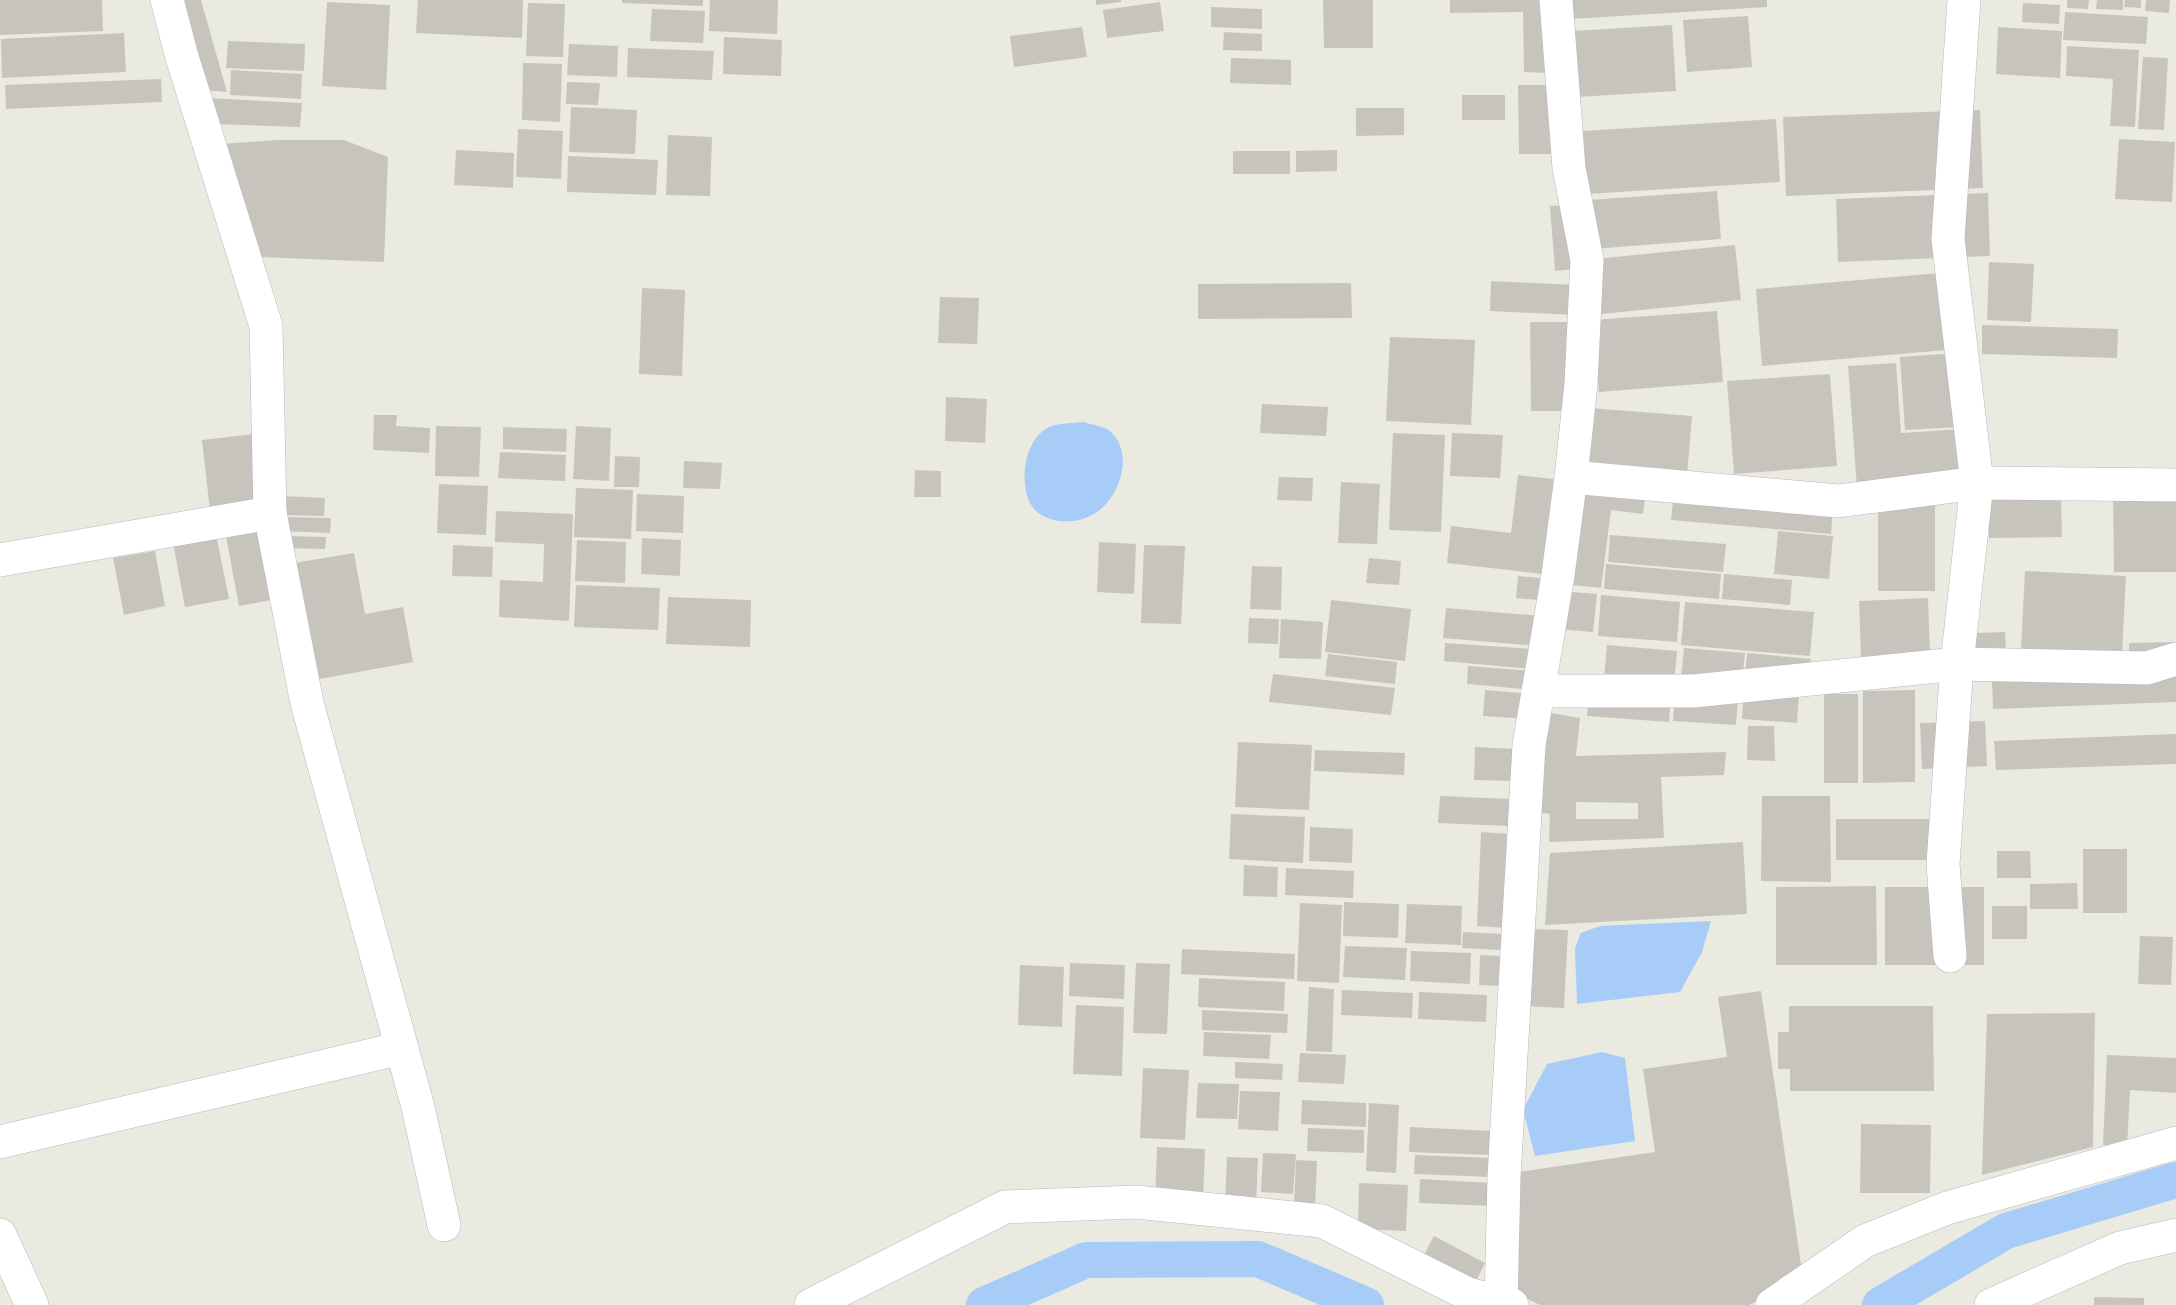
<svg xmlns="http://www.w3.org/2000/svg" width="2176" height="1305" viewBox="0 0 2176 1305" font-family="'Golos Text',sans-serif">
	<rect width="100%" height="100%" fill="#ebeae1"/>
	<g fill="#a6ccf7">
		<path d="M1084,422C1091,425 1104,426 1110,431C1136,454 1119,503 1090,516C1080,521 1070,522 1059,521C1051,520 1040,516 1034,509C1017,488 1023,436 1052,426C1061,423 1074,423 1084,422Z"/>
		<polygon points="1711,921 1702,952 1680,992 1577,1004 1575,948 1581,933 1600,926"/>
		<polygon points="1602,1052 1625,1058 1635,1141 1535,1156 1523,1110 1547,1064"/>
	</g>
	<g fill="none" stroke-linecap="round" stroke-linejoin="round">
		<g stroke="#a6ccf7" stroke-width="36">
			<polyline points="984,1305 1086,1260 1258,1259 1366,1305"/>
			<polyline points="1880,1305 2006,1231 2176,1180"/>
		</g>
	</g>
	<g fill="#c7c4be" fill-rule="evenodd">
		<polygon points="0,0 102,0 103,31 0,35"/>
		<polygon points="175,0 201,0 227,92 201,90"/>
		<polygon points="418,0 523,0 522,38 416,33"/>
		<polygon points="622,0 703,0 703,6 622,3"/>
		<polygon points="710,0 778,0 777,34 709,31"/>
		<polygon points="1096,0 1121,0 1121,2 1096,5"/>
		<polygon points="1323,0 1373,0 1373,48 1324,48"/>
		<polygon points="1450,0 1549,0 1549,73 1524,72 1523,12 1450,13"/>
		<polygon points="1570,0 1767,0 1767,7 1571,19"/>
		<polygon points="2067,0 2089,0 2088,9 2067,8"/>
		<polygon points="2097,0 2123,0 2123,10 2096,9"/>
		<polygon points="2125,0 2141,0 2141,8 2124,7"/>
		<polygon points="2146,0 2170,0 2169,13 2145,11"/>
		<polygon points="327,2 390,5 386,90 322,86"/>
		<polygon points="1160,2 1164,31 1107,38 1103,10"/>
		<polygon points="528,3 565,4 563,57 526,56"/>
		<polygon points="2023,3 2060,5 2059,24 2022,22"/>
		<polygon points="1211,7 1262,9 1262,29 1211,27"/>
		<polygon points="652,9 705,11 703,43 650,41"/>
		<polygon points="2065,12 2148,17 2146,44 2063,40"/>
		<polygon points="1748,16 1752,67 1687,72 1683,20"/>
		<polygon points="1672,25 1676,91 1577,97 1573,31"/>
		<polygon points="1082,27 1087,57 1014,67 1010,36"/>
		<polygon points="1998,27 2062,31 2060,78 1996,74"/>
		<polygon points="1224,32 1262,34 1262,51 1223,50"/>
		<polygon points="124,33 126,72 2,78 1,39"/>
		<polygon points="724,37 782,40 781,76 723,74"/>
		<polygon points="228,41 305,44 304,71 226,68"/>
		<polygon points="569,44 618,46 617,77 567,75"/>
		<polygon points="2067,46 2139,50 2135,127 2110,126 2113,79 2066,76"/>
		<polygon points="628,48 714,51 712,80 627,77"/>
		<polygon points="2143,57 2168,58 2164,130 2138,129"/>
		<polygon points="1231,58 1291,60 1291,85 1230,83"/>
		<polygon points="523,63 562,64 560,122 522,120"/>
		<polygon points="231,70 302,74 301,99 230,95"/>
		<polygon points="161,79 162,102 6,109 5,85"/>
		<polygon points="567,82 600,83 598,105 566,104"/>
		<polygon points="1518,85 1560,85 1561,154 1519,154"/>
		<rect x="1462" y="95" width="43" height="25"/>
		<polygon points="207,98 302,103 300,127 213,124"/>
		<polygon points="571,107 637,110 635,154 569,152"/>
		<polygon points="1356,108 1404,108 1404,135 1356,136"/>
		<polygon points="1980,110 1983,188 1786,196 1783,117"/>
		<polygon points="1776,119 1780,182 1587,194 1583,131"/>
		<polygon points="518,129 563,131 561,179 516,177"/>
		<polygon points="668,135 712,137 710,196 666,195"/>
		<polygon points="2119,139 2175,142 2172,202 2115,199"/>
		<polygon points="278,140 344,140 388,157 384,262 259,257 221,144"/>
		<polygon points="456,150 514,153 513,188 454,185"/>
		<polygon points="1337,150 1337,171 1296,172 1296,151"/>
		<rect x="1233" y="151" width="57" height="23"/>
		<polygon points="568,156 658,160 656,195 567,192"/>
		<polygon points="1717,191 1721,239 1593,249 1589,200"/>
		<polygon points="1988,193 1990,256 1838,262 1836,199"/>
		<polygon points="1570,205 1574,269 1555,271 1550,206"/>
		<polygon points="1735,245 1741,300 1601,314 1595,259"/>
		<polygon points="1989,262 2034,264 2031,322 1987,320"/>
		<polygon points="1951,272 1958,349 1762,366 1756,289"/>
		<polygon points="1491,281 1576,285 1574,315 1490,311"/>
		<polygon points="1351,283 1352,318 1198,319 1198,284"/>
		<polygon points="642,288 685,290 682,376 639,374"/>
		<polygon points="940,297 979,298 977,344 938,343"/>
		<polygon points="1717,311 1723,382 1599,392 1593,320"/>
		<polygon points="1530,322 1572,322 1573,411 1531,411"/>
		<polygon points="1982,325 2118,329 2117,358 1982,354"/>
		<polygon points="1390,337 1475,340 1471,425 1386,421"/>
		<polygon points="1971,352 1976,426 1905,430 1900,357"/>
		<polygon points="1896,363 1901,433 1978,428 1981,478 1857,487 1848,366"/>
		<polygon points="1830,374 1837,466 1734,474 1727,381"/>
		<polygon points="946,397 987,399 985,443 945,441"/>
		<polygon points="1262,404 1328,407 1326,436 1260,433"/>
		<polygon points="1590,408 1692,416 1687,475 1586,467"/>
		<polygon points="374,415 397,415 396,426 430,428 429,453 373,450"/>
		<polygon points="436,426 481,427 479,477 435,476"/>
		<polygon points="576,426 611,428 609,481 573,479"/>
		<polygon points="503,427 567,429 566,452 503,449"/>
		<polygon points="1393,433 1445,435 1441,532 1389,530"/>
		<polygon points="1452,433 1503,435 1500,478 1450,476"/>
		<polygon points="254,434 261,504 210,510 202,440"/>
		<polygon points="500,452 566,455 565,481 498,478"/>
		<polygon points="615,456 640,457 639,487 614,487"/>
		<polygon points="684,461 722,463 720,489 683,488"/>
		<polygon points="915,470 941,471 941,497 914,497"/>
		<polygon points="1518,475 1562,480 1551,575 1447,563 1451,526 1511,533"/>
		<polygon points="1279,477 1313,478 1312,501 1277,500"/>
		<polygon points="1341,482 1380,484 1377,544 1338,543"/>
		<polygon points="1576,483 1646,491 1643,514 1611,510 1601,588 1564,584"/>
		<polygon points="439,484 488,486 486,535 437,533"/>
		<polygon points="576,488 633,490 631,539 574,537"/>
		<polygon points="2176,489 2176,572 2114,572 2113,490"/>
		<polygon points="1674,493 1833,506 1831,534 1671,520"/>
		<polygon points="637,494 684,496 683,533 636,531"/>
		<polygon points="281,496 325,498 324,516 280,515"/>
		<polygon points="2061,497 2062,537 1989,538 1989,498"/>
		<rect x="1878" y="502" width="57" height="89"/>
		<polygon points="496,511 573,514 569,621 499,617 500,580 543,582 544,544 495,542"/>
		<polygon points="281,517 331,518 330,533 280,531"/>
		<polygon points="263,524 277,599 239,606 225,531"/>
		<polygon points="1778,531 1833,536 1829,579 1774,574"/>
		<polygon points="216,534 229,599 185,607 173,543"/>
		<polygon points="1610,535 1726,544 1723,572 1608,562"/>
		<polygon points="284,536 326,537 325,549 284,548"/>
		<polygon points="642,538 681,540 680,576 641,574"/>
		<polygon points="577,540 626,542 625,583 575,581"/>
		<polygon points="1099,542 1136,544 1134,594 1097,592"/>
		<polygon points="453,545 493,547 492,577 452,576"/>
		<polygon points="1144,545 1185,546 1181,624 1141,623"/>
		<polygon points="155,551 165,606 124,615 113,558"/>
		<polygon points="354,553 365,614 403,607 413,662 309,681 288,564"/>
		<polygon points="1369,558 1401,561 1399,585 1366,583"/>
		<polygon points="1606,564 1721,574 1719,599 1604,589"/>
		<polygon points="1252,566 1282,567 1281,610 1250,609"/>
		<polygon points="2025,571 2126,576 2121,674 2020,669"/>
		<polygon points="1724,574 1792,580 1790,605 1722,599"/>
		<polygon points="1518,576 1540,578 1538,600 1516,598"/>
		<polygon points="576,585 660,588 658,630 574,627"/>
		<polygon points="1560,591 1597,594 1593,632 1556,629"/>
		<polygon points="1601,595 1680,602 1677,642 1598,636"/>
		<polygon points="668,597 751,600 750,647 666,644"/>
		<polygon points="1928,598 1931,681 1862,684 1859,601"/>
		<polygon points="1331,600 1411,609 1405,661 1325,652"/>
		<polygon points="1685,602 1814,612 1810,656 1681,645"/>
		<polygon points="1446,608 1541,616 1538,646 1443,638"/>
		<polygon points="1249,618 1279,619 1278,644 1248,643"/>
		<polygon points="1281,619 1323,622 1321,659 1279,658"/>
		<polygon points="2005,632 2007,674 1945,634"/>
		<polygon points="2176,642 2176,668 2129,670 2129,643"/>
		<polygon points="1445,643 1533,649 1531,669 1444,661"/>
		<polygon points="1607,645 1677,651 1673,695 1603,689"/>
		<polygon points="1684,648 1745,653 1741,694 1680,689"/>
		<polygon points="1747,653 1811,659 1808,692 1744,687"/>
		<polygon points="1328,654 1397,662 1395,684 1325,676"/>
		<polygon points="1468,666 1534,671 1533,690 1467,684"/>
		<polygon points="1273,674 1395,688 1391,715 1269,702"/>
		<polygon points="2176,674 2176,702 1993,709 1992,681"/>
		<polygon points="1485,690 1533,694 1532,719 1483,716"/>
		<polygon points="1744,690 1799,694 1797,723 1742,719"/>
		<polygon points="1915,690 1915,782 1863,783 1863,691"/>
		<polygon points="1589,691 1671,697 1669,722 1587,716"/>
		<polygon points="1675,694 1738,699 1736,725 1673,721"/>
		<rect x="1824" y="694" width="34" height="89"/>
		<path d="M1545,712L1580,718L1576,756L1726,752L1724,775L1661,777L1664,838L1549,842L1550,814L1531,811ZM1576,802L1638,803V819H1576Z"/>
		<polygon points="1985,721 1987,766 1922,769 1920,723"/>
		<polygon points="1748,726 1774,726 1775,761 1747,760"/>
		<polygon points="2176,734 2176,764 1996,770 1994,741"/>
		<polygon points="1238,742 1312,745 1309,810 1235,807"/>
		<polygon points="1475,747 1515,749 1514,781 1474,780"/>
		<polygon points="1315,750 1405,753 1404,775 1314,771"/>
		<polygon points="1440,796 1510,799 1509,826 1438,823"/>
		<polygon points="1762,796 1830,796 1831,882 1761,881"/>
		<polygon points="1231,814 1305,817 1303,863 1229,859"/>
		<polygon points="1836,819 1948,819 1949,860 1836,860"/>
		<polygon points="1310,827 1353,829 1352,863 1309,861"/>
		<polygon points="1481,832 1509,834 1505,928 1477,926"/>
		<polygon points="1743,842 1747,914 1545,925 1550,853"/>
		<rect x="2083" y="849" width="44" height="64"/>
		<polygon points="1997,851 2030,851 2031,878 1997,878"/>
		<polygon points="1244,865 1278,867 1277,897 1243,896"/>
		<polygon points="1286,868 1354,871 1353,898 1285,895"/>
		<polygon points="2077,883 2078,909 2030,909 2030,884"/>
		<polygon points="1876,886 1877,965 1776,965 1776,887"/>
		<rect x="1885" y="887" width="99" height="78"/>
		<polygon points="1344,902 1399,904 1398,938 1343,936"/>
		<polygon points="1300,903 1342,905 1339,983 1297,981"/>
		<polygon points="1407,904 1462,906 1461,945 1405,943"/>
		<rect x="1992" y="906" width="35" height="33"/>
		<polygon points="1528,929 1568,930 1564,1008 1524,1006"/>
		<polygon points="1463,932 1502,934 1501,950 1462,948"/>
		<polygon points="2140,936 2173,937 2171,985 2138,984"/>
		<polygon points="1345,946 1407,948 1405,980 1343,977"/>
		<polygon points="1182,949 1295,954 1294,979 1181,974"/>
		<polygon points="1411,951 1471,953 1470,984 1410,981"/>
		<polygon points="1480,955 1501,956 1500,986 1479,985"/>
		<polygon points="1070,963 1125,965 1124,999 1069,996"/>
		<polygon points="1136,963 1170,964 1167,1034 1133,1033"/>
		<polygon points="1020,965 1064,967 1062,1027 1018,1025"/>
		<polygon points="1199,978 1285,982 1284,1011 1198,1007"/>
		<polygon points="1309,987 1334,989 1332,1052 1306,1051"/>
		<polygon points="1342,990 1413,993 1412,1018 1341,1015"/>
		<polygon points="1761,991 1803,1278 1749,1305 1540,1305 1518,1294 1519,1172 1655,1152 1643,1069 1727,1057 1718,997"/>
		<polygon points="1419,992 1487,995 1486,1022 1418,1019"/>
		<polygon points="1076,1005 1124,1007 1122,1076 1073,1074"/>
		<polygon points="1789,1006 1933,1006 1934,1091 1790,1091 1790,1069 1778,1069 1778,1032 1789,1032"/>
		<polygon points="1202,1010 1288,1014 1287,1033 1202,1030"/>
		<polygon points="2095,1013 2093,1147 1982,1175 1987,1014"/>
		<polygon points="1204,1032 1271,1035 1269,1059 1203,1056"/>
		<polygon points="1300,1053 1346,1055 1344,1084 1298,1082"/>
		<polygon points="2107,1055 2176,1058 2176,1093 2130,1090 2127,1147 2103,1145"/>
		<polygon points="1235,1062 1283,1064 1282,1080 1235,1078"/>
		<polygon points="1143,1068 1189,1070 1185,1140 1140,1138"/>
		<polygon points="1198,1083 1239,1084 1237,1119 1196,1118"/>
		<polygon points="1240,1091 1280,1092 1278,1131 1238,1129"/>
		<polygon points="1302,1100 1366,1103 1366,1127 1301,1124"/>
		<polygon points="1369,1103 1399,1105 1396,1173 1366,1171"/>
		<polygon points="1861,1124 1931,1125 1930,1193 1860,1193"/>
		<polygon points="1410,1127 1493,1131 1492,1155 1409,1152"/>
		<polygon points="1308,1128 1364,1130 1364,1153 1307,1151"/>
		<polygon points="1157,1147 1205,1149 1203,1202 1155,1201"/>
		<polygon points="1263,1153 1296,1154 1293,1194 1261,1192"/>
		<polygon points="1415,1155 1492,1158 1492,1177 1414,1174"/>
		<polygon points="1227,1157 1258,1158 1256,1207 1225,1206"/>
		<polygon points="1296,1160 1317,1161 1315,1208 1294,1207"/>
		<polygon points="1420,1179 1493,1183 1493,1206 1419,1203"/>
		<polygon points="1359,1183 1408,1185 1406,1231 1358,1229"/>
		<polygon points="1434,1236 1485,1263 1475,1283 1424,1255"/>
		<polygon points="2094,1297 2144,1298 2144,1305 2094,1305"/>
	</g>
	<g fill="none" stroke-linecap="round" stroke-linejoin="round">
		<g stroke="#b7b8bd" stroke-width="34">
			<g id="minor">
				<polyline points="167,0 182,57 266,326 270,513 307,703 418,1107 444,1225"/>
				<polyline points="1571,477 1838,501 1977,483 2176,485"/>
				<polyline points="0,560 270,513"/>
				<polyline points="1538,691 1694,691 1957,664 2147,668 2176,659"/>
				<polyline points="1950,956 1943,864 1957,664 1977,483 1948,239 1964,0"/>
				<polyline points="0,1142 402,1048"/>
				<polyline points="0,1235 32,1305"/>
				<polyline points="811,1305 1005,1207 1136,1202 1322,1221 1468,1294 1512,1305"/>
				<polyline points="1501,1305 1504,1177 1529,745 1558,575 1571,477 1581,384 1587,260 1569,168 1556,0"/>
				<polyline points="1772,1305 1865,1241 1947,1208 2176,1143"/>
			</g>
		</g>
		<g stroke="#b7b8bd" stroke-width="34">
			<polyline id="tertiary" points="1991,1305 2120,1248 2176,1235"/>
		</g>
		<use href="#minor" stroke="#fff" stroke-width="33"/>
		<use href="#tertiary" stroke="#fff" stroke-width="33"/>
	</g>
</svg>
